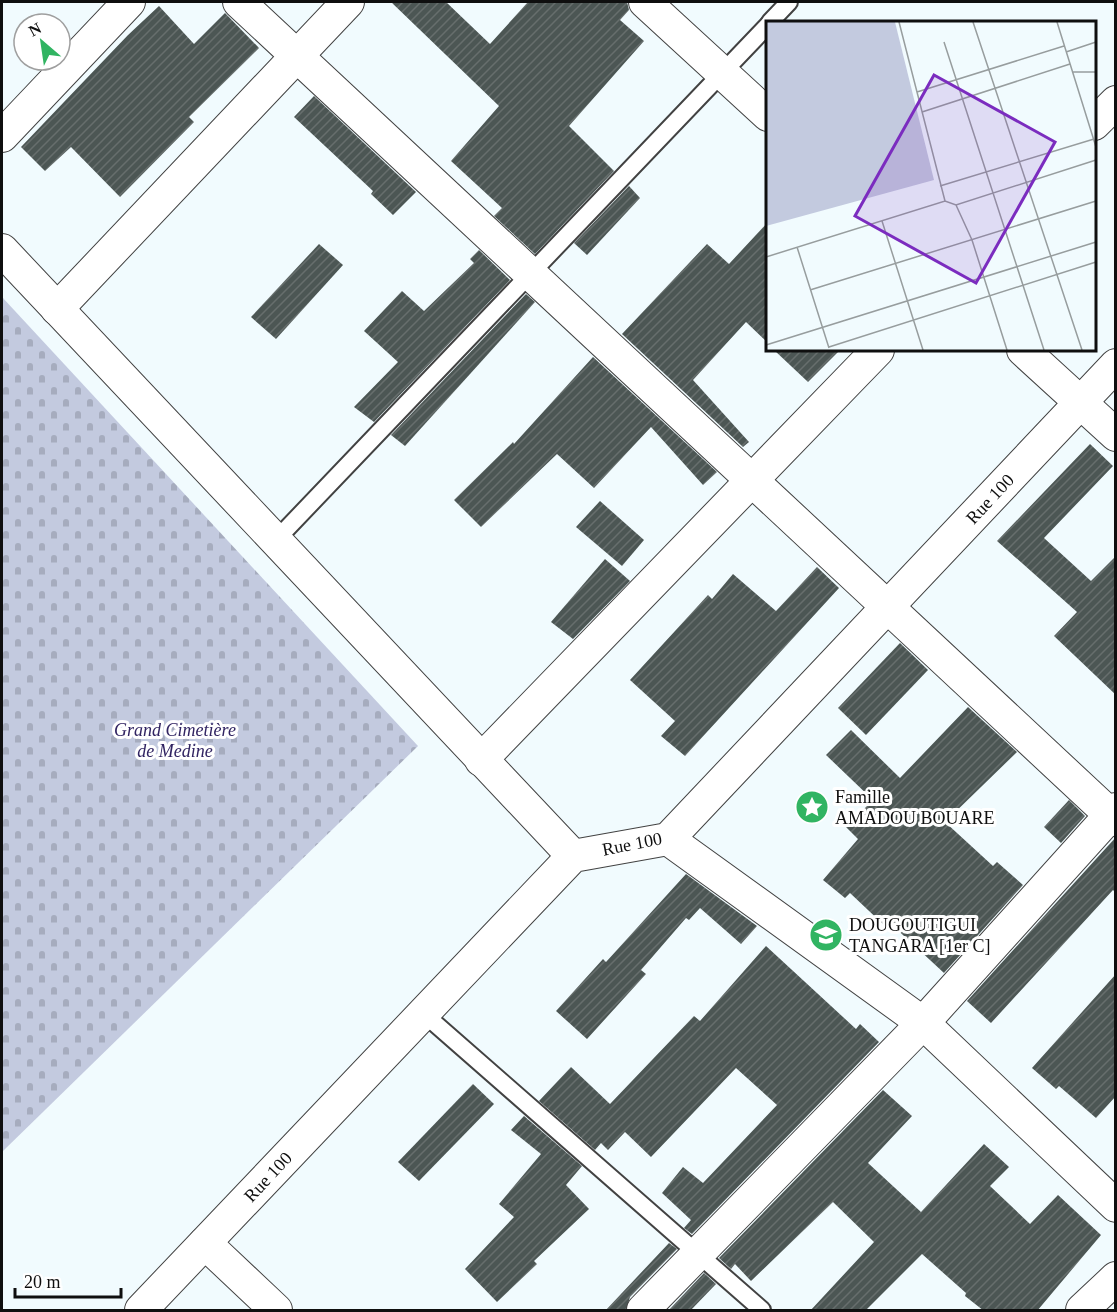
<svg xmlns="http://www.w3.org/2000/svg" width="1117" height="1312" viewBox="0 0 1117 1312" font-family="Georgia,serif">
	<defs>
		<pattern id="cemetery-stones" width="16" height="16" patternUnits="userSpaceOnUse" patternTransform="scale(1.5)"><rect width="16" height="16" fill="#c3cadf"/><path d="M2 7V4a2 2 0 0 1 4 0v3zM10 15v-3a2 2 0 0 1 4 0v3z" fill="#a6acbe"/></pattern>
		<pattern id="building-hatch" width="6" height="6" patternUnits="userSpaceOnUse" patternTransform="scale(1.5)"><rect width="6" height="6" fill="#4c5654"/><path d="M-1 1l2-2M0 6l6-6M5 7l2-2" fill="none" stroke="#676e6d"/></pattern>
	</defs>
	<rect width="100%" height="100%" fill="#f1fbfe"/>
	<polygon fill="url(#cemetery-stones)" points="2,297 418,746 2,1152"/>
	<g fill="url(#building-hatch)">
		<polygon points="391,2 446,2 490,44 528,2 627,2 629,10 620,20 644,41 569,126 614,171 535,254 494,216 502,208 451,161 499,106"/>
		<polygon points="159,6 194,44 225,13 259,48 189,117 194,122 120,197 71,147 45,171 21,147 128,35"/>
		<polygon points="314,96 416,192 393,215 371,194 373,191 294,117"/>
		<polygon points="629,186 640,198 587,255 574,243"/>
		<polygon points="768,222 768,343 746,322 693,380 749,442 743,447 622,334 707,244 729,264"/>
		<polygon points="319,244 343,265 276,339 251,317"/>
		<polygon points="479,250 510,280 374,422 354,407 398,362 364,331 402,291 424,311 474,263 470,259"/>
		<polygon points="526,294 535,302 405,446 391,435"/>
		<polygon points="774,350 840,350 808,382"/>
		<polygon points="593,357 717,472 703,485 651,427 594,488 557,454 481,527 454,500 513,442 514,444"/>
		<polygon points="1090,444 1113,466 1044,538 1091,581 1116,556 1116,695 1054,636 1077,612 997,541"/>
		<polygon points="600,501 644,540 622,566 576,527"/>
		<polygon points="605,559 630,581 573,639 551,622"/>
		<polygon points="817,567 839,588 685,756 661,736 675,721 630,680 708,595 712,599 733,574 776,611"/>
		<polygon points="900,643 928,670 866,735 838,708"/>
		<polygon points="968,707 1017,752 945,822 993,866 997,862 1023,885 944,973 890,923 886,927 850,893 845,898 823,880 858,839 846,827 873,800 826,755 851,730 900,778"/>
		<polygon points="1069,800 1085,816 1061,843 1044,827"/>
		<polygon points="1116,837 1116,893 1113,890 991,1023 967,1001"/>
		<polygon points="686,874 757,926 741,944 700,908 689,920 686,918 641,970 646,974 587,1039 556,1011 603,959 606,962"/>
		<polygon points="766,946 856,1029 860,1024 879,1042 692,1234 684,1228 691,1220 662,1193 683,1167 703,1183 777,1105 736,1068 651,1157 625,1132 608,1150 601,1143 595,1150 539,1101 571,1067 610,1104 694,1016 700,1021"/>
		<polygon points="1116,974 1116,1096 1096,1118 1059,1086 1056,1089 1032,1068"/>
		<polygon points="473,1084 494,1104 419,1181 398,1162"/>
		<polygon points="883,1090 912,1116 868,1163 921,1212 984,1144 1009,1167 990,1186 1030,1224 1058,1195 1101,1235 1037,1311 984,1311 965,1296 966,1293 922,1254 865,1311 810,1311 874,1242 833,1202 751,1281 735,1264 731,1269 719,1258"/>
		<polygon points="524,1116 582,1166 566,1185 589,1209 534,1261 537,1264 497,1302 465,1269 514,1217 499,1204 541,1154 511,1130"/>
		<polygon points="669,1243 677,1249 630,1297 626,1311 605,1311"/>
		<polygon points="704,1273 716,1284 690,1311 668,1311"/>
	</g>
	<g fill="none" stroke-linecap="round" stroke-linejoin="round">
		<g stroke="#424242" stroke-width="20">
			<g id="lane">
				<polyline points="770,22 789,2"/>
				<polyline points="275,541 768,25"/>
				<polyline points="423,1013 762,1310"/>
			</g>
		</g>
		<g stroke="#424242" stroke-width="34">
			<g id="street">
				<polyline points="239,2 1116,820"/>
				<polyline points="645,2 768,115"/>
				<polyline points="1094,124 1116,102"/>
				<polyline points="2,136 129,2"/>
				<polyline points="2,250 573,856"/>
				<polyline points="57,309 348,2"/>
				<polyline points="1023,350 1116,435"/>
				<polyline points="481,760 878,350"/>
				<polyline points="668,839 923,1023 1116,1206"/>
				<polyline points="205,1243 276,1310"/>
				<polyline points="141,1310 573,856 668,839 1116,365"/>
				<polyline points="643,1310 923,1023 1116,809"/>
				<polyline points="1082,1310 1116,1278"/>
			</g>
		</g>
		<use href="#lane" stroke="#fff" stroke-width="16"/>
		<use href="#street" stroke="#fff" stroke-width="32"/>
	</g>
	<defs>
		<g id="sight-disc" transform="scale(1.725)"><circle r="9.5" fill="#31b462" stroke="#fff"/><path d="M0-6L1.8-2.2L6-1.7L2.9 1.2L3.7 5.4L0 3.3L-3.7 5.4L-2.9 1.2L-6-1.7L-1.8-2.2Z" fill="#fff"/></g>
		<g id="school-disc" transform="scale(1.725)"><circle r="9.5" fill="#31b462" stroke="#fff"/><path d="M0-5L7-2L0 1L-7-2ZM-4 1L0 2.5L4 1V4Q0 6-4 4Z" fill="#fff"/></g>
	</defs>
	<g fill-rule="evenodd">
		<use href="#sight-disc" x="812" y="807"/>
		<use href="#school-disc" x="826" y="935"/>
	</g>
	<g text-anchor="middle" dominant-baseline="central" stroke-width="6" stroke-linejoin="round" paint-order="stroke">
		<g font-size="18" fill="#0f0f0f" stroke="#fff">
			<text transform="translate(990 499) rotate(-47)">Rue 100</text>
			<text transform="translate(632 844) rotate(-11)">Rue 100</text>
			<text transform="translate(268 1177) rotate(-47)">Rue 100</text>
		</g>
		<g font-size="18" font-style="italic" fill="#312462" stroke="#fff">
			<text x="175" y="730">Grand Cimetière<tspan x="175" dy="21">de Medine</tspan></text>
		</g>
		<g font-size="18" fill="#0f0f0f" stroke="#fff" text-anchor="start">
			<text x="835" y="797">Famille<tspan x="835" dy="21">AMADOU BOUARE</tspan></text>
			<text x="849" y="925">DOUGOUTIGUI<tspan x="849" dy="21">TANGARA [1er C]</tspan></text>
		</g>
	</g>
	<g transform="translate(766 21)">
		<rect width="330" height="330" fill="#f1fbfe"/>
		<path d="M0,1H129L168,159L0,205Z" fill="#c3cadf"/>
		<path fill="none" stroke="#979d9e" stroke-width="1.5" d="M133,1L179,180M207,1L316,329M291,1L330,126M178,21L278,329M300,31L330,21M306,51H330M151,71L298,25M156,91L304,43M174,165L328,118M190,184L206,219L241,329M116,200L157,329M31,226L63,327M0,236L179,180L190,184L330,139M44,269L330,180M0,324L330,221M63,326L330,241"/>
		<path fill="#7b2cbf" fill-opacity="0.15" stroke="#7b2cbf" stroke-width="3" d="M168,54L289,121L210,262L89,195Z"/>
		<rect width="330" height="330" fill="none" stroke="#0f0f0f" stroke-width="3"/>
	</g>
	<rect width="1117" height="1312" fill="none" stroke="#0f0f0f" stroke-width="6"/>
	<g transform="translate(42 42) rotate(331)"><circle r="28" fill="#ffffff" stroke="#9f9f9f" stroke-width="1.5"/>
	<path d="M0-4.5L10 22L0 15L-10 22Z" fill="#31b462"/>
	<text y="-9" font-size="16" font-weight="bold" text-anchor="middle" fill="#0f0f0f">N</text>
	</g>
	<path d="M15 1288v9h106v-9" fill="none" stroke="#0f0f0f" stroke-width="3"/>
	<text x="24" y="1288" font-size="18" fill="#0f0f0f" stroke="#ffffff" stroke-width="4.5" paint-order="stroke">20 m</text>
</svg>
